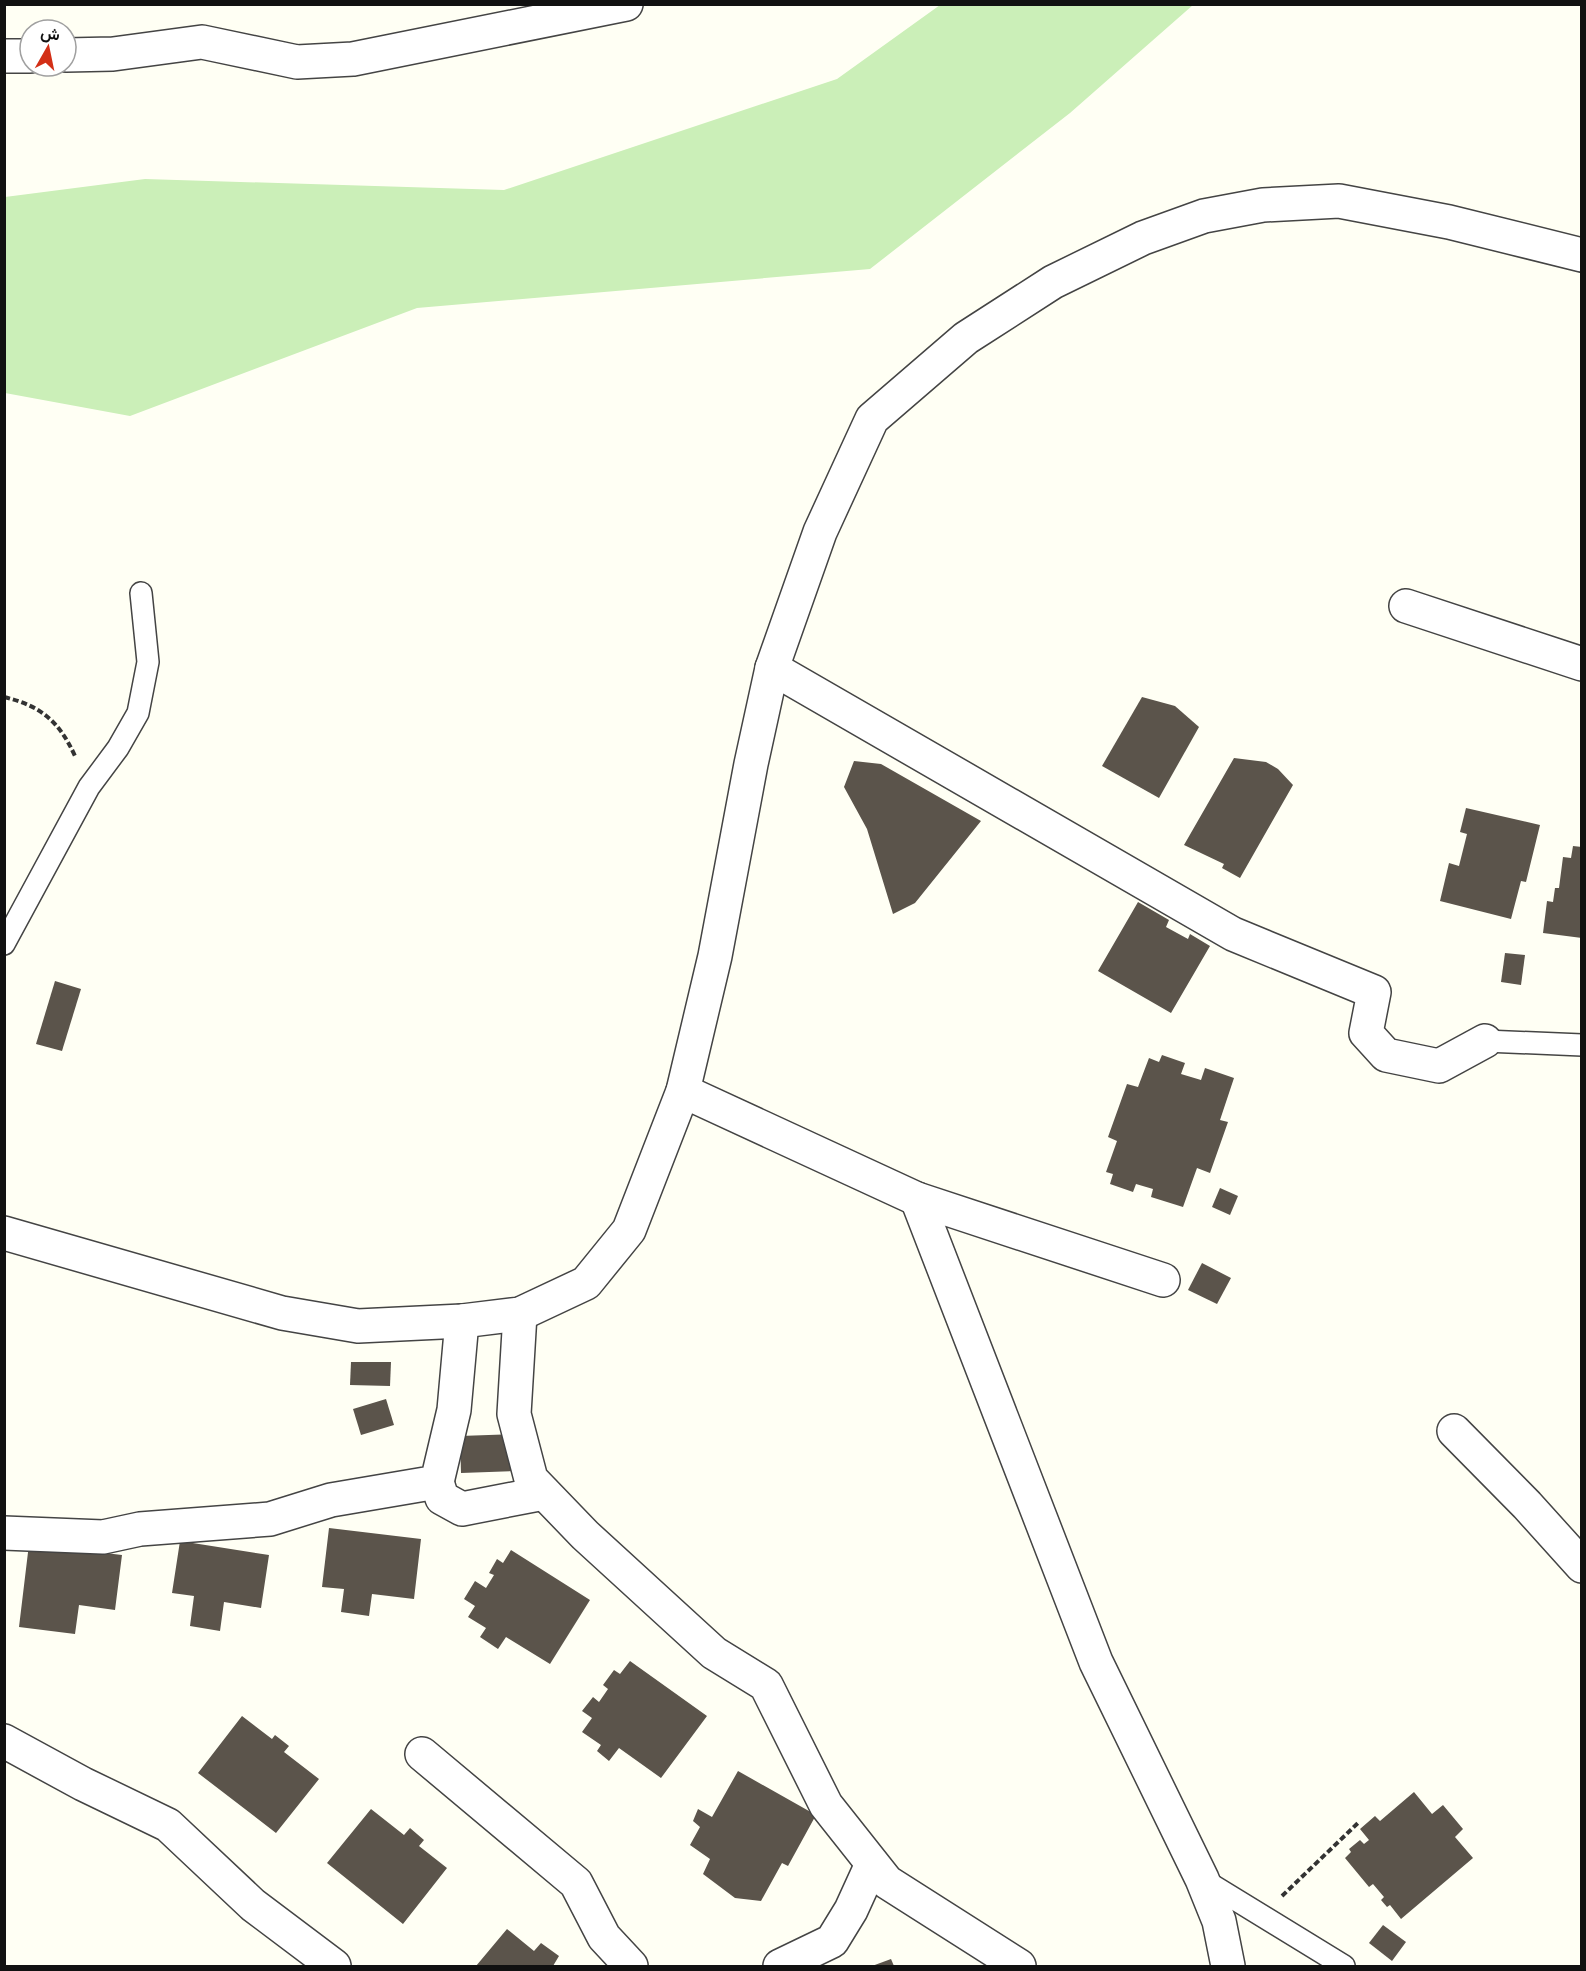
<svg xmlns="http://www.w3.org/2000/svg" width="1586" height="1971" viewBox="0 0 1586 1971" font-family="'PT Serif',Vazirmatn,serif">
	<rect width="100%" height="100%" fill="#fffff4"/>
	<polygon fill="#cbefb8" points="940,5 1193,5 1070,113 870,269 417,308 130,416 5,393 5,197 145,179 504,190 837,79"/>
	<g fill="#5b544b">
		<polygon points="1142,697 1175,706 1199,727 1159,798 1102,766"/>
		<polygon points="1234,758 1266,762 1278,769 1293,785 1240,878 1222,868 1224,864 1184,845"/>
		<polygon points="854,761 881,764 981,821 915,903 893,914 867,829 844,787"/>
		<polygon points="1466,808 1540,825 1526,882 1521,881 1511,919 1440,901 1449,863 1459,866 1467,834 1460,832"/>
		<polygon points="1573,846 1582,847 1582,938 1543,933 1547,901 1553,902 1555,888 1559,888 1563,857 1571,858"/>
		<polygon points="1138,902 1169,920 1166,927 1188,939 1190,934 1210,946 1171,1013 1098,971"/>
		<polygon points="1505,953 1525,955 1521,985 1501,982"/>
		<polygon points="55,981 81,989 62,1051 36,1044"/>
		<polygon points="1162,1055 1185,1063 1181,1074 1201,1080 1205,1068 1234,1078 1220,1120 1228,1122 1210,1173 1197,1168 1183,1207 1151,1197 1153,1189 1136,1184 1133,1192 1110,1184 1113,1174 1106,1172 1117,1141 1108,1137 1127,1084 1138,1087 1149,1058 1159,1062"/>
		<polygon points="1220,1188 1238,1196 1230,1215 1212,1207"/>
		<polygon points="1202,1263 1231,1278 1217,1304 1188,1290"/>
		<polygon points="351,1362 391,1362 390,1386 350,1385"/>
		<polygon points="386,1399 394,1425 361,1435 353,1409"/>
		<polygon points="514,1434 516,1471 461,1473 460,1436"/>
		<polygon points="329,1528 421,1539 414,1599 372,1594 369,1616 341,1612 344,1589 322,1587"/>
		<polygon points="180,1541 269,1555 261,1608 224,1602 220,1631 190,1626 194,1596 172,1593"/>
		<polygon points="29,1544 122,1555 115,1610 79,1605 75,1634 19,1627"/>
		<polygon points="511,1550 590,1600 550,1664 506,1637 498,1649 480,1637 486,1628 468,1617 475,1606 464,1599 475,1581 486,1588 494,1575 489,1573 497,1559 503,1563"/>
		<polygon points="630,1661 707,1716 661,1778 619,1748 609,1761 597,1751 601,1745 582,1732 592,1718 582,1711 593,1697 599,1702 608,1689 603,1685 614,1670 620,1674"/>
		<polygon points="242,1716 272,1739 275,1735 289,1746 284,1752 319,1779 276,1833 198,1773"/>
		<polygon points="738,1771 816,1815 788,1866 782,1863 761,1901 735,1898 703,1874 710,1859 690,1845 700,1827 693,1821 698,1809 712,1817"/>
		<polygon points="1414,1792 1432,1814 1443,1805 1463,1829 1455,1837 1473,1858 1401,1919 1390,1905 1387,1907 1381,1900 1384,1897 1373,1884 1369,1887 1345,1858 1351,1852 1349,1849 1360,1840 1364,1844 1369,1840 1360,1829 1375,1816 1380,1821"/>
		<polygon points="371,1809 404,1835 410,1828 424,1840 419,1846 447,1868 403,1924 327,1863"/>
		<polygon points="1383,1925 1406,1942 1392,1961 1369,1943"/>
		<polygon points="507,1929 534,1951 541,1943 559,1956 553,1966 476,1966"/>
		<polygon points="891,1959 894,1966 872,1966"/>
	</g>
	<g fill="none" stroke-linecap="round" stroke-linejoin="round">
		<g stroke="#444" stroke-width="24">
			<g id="service">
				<polyline points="4,944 89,787 118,748 138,713 148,662 141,593"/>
				<polyline points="1485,1041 1582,1045"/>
				<polyline points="1202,1879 1344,1966"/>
			</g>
		</g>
		<g stroke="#444" stroke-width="36">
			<g id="minor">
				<polyline points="66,55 113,54 202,42 297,62 353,59 626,4"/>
				<polyline points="4,56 30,56"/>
				<polyline points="1406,606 1582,664"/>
				<polyline points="772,668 1233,934 1374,992 1366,1033 1386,1055 1439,1066 1485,1041"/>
				<polyline points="683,1091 917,1199 1163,1280"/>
				<polyline points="917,1199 1096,1662 1202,1879 1219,1921 1228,1966"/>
				<polyline points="520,1314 514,1414 531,1479 585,1535 714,1653 766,1685 826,1805 887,1882 1019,1966"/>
				<polyline points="1454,1431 1527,1505 1582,1566"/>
				<polyline points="437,1482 442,1498 462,1509 544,1493"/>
				<polyline points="4,1533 103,1537 140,1529 270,1519 331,1500 437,1482 454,1410 462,1321"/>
				<polyline points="4,1741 83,1784 168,1825 253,1905 334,1966"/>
				<polyline points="422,1754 576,1883 604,1937 631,1966"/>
				<polyline points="780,1966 832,1941 851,1910 872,1864"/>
			</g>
		</g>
		<g stroke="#444" stroke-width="36">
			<polyline id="tertiary" points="4,1233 282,1313 358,1326 462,1321 520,1314 586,1283 629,1230 683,1091 715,956 751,764 772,668 820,532 872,419 966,338 1053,282 1143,238 1204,216 1263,205 1339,201 1449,222 1582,255"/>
		</g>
		<g stroke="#333" stroke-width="4" stroke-dasharray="6 3" stroke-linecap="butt">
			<path d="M4,697C41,706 59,721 75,756"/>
			<polyline points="1282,1896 1359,1822"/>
		</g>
		<use href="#service" stroke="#fff" stroke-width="21"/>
		<use href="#minor" stroke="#fff" stroke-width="33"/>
		<use href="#tertiary" stroke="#fff" stroke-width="33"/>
	</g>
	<rect width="1586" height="1971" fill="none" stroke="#111111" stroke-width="12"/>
	<g transform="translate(48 48) rotate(9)"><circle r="28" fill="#ffffff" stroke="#a0a0a0" stroke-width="1.5"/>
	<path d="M0-4.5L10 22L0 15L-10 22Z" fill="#d32f16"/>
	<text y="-9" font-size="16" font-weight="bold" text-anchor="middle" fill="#111111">ش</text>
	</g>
</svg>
